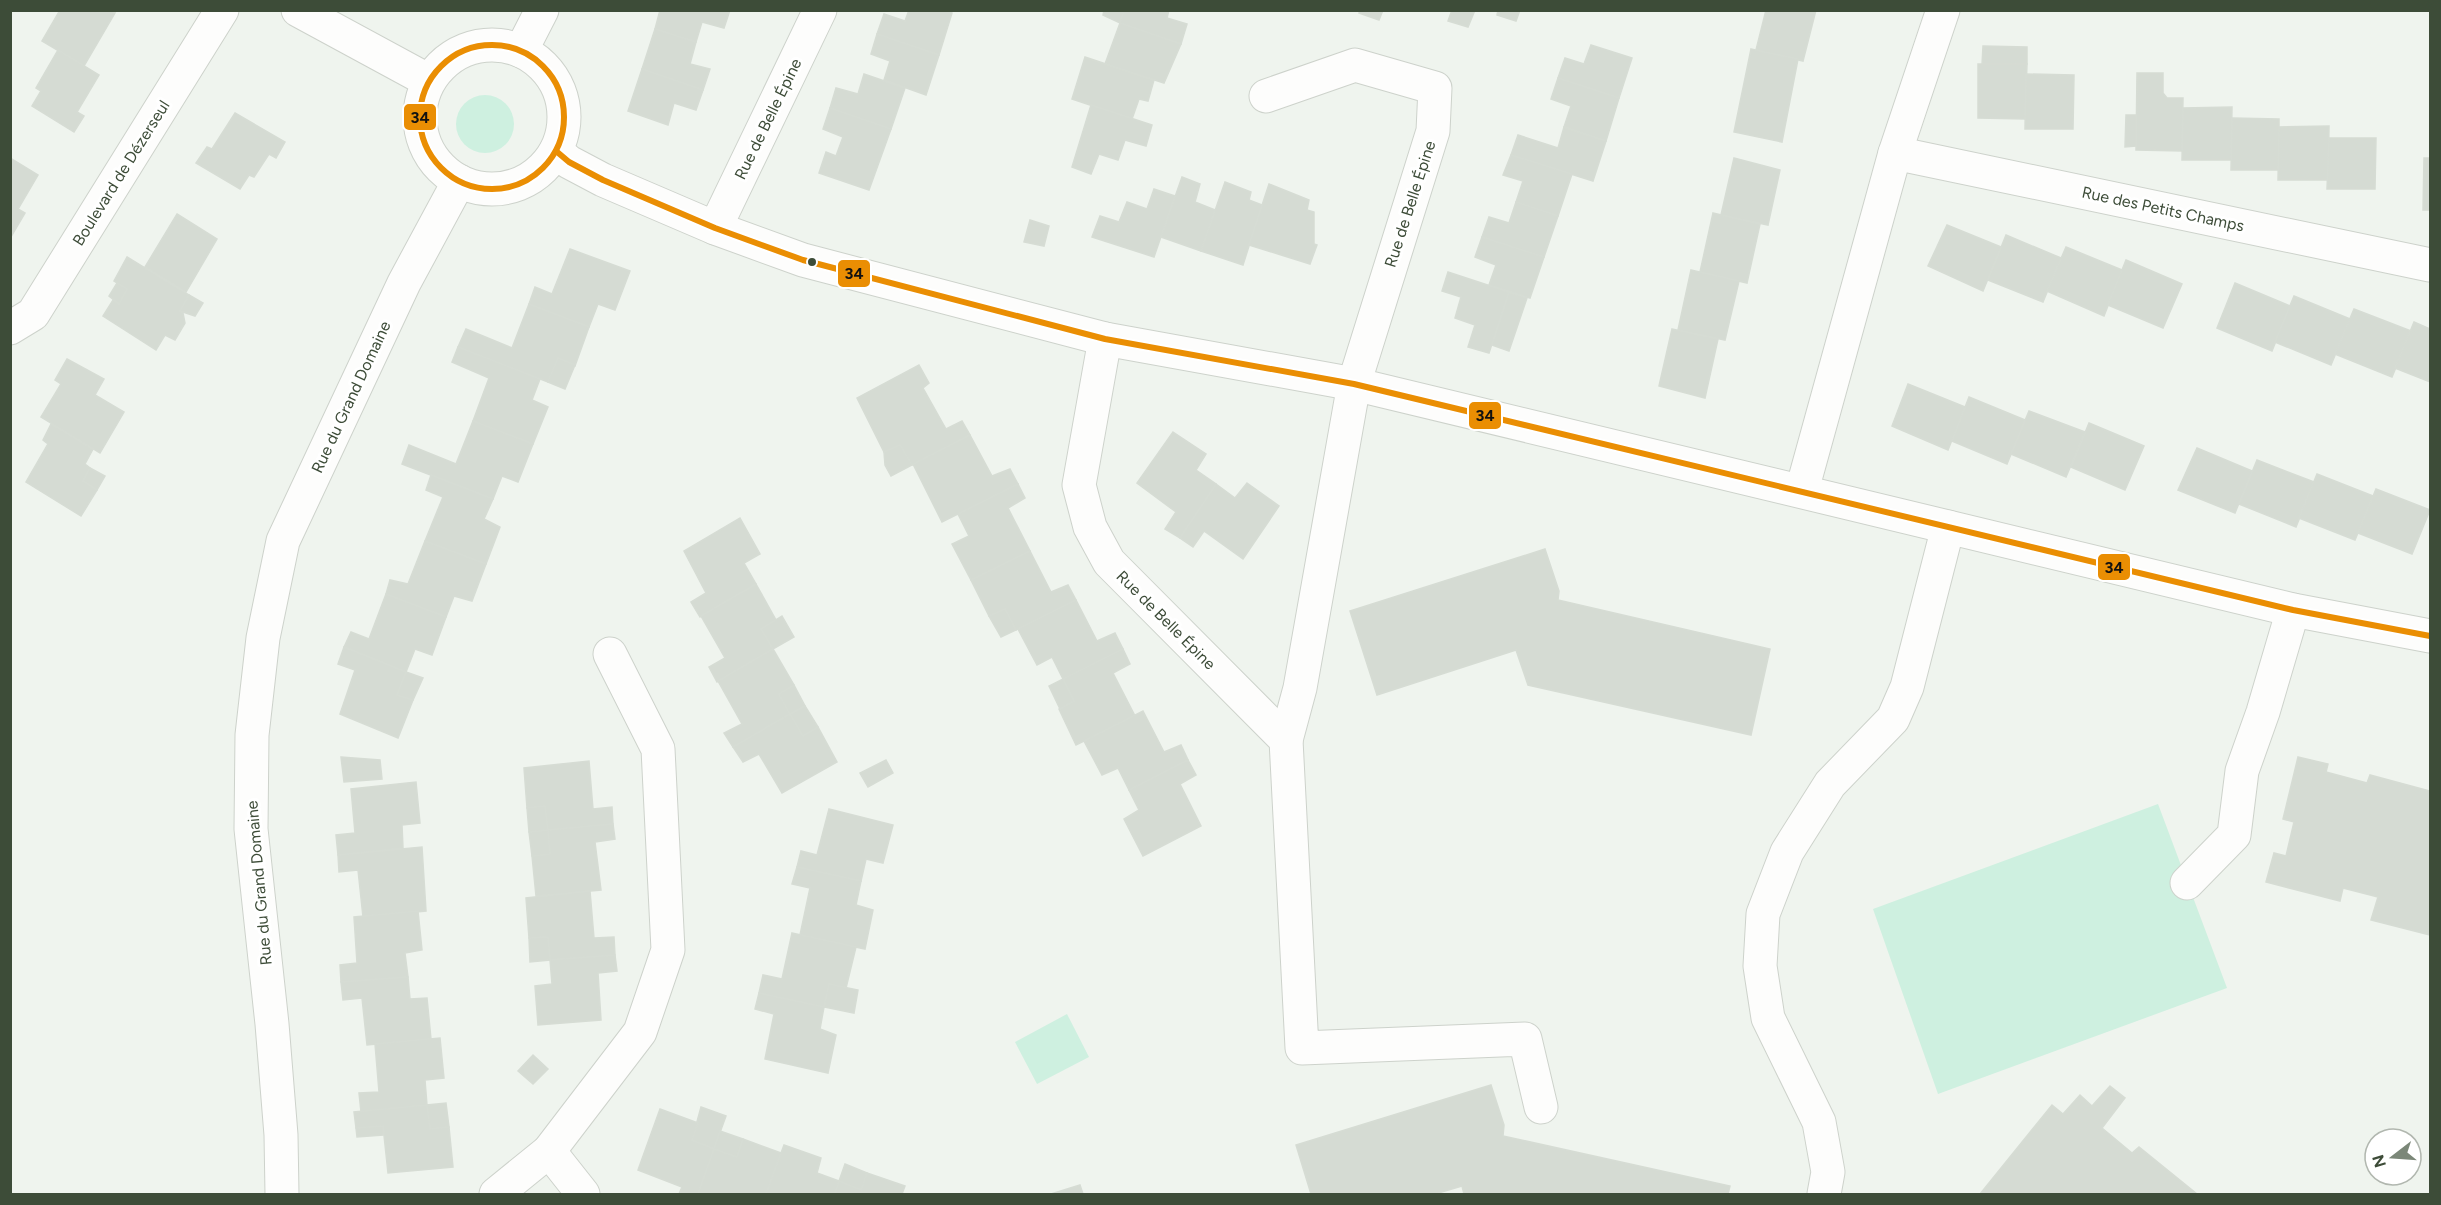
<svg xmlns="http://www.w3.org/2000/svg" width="2441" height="1205" viewBox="0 0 2441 1205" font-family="Figtree,sans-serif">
	<rect width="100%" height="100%" fill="#eff4ee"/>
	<g fill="#cef0e0">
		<circle cx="485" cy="124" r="29"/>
		<polygon points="2158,804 2227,988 1938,1094 1873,909"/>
		<polygon points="1067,1014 1089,1057 1037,1084 1015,1042"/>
	</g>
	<g fill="#d5dbd3" stroke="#d6dcd4" stroke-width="1.5">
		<polygon points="60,10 115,13 84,66 42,41"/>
		<polygon points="730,10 724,28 702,22 696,42 655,29 660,10"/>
		<polygon points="909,10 942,10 952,13 939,55 877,34 884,14 905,21"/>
		<polygon points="1104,10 1124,10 1120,23 1103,15"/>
		<polygon points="1124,10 1169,10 1167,18 1187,24 1181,44 1120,23"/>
		<polygon points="1360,10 1383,10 1379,20 1359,13"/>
		<polygon points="1452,10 1475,10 1468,27 1448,21"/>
		<polygon points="1498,10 1520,10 1516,21 1497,15"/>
		<polygon points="1766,10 1816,10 1803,61 1756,50"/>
		<polygon points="1120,23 1181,44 1164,83 1105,64"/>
		<polygon points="655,29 696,42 690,64 710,69 703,90 642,69"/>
		<polygon points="877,34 939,55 926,95 884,80 890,61 871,54"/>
		<polygon points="1591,45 1632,58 1619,98 1558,78 1565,58 1584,64"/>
		<polygon points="1983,46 2027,47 2027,64 1982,65"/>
		<polygon points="1751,49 1798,59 1782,142 1734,132"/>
		<polygon points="58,50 99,75 77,112 84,116 74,132 32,106 41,91 36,88"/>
		<polygon points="1085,57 1154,80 1148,101 1139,99 1132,119 1072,99"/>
		<polygon points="1978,64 2027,64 2025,119 1978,118"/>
		<polygon points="642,69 703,90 696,110 674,103 668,125 628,111"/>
		<polygon points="2137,73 2163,73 2163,93 2167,98 2183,98 2182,151 2136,150"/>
		<polygon points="864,74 905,88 891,129 830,108 836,88 858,94"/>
		<polygon points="2026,74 2074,75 2073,129 2025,129"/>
		<polygon points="1558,78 1619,98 1606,141 1564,127 1571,106 1551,99"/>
		<polygon points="1091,105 1152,125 1146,146 1125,140 1118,160 1099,154 1091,174 1072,167"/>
		<polygon points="2232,107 2231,160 2182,160 2183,108"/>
		<polygon points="830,108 891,129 869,190 819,173 826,152 836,156 843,137 823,129"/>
		<polygon points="235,113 285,142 276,158 269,154 254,177 249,175 240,189 196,163 207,147 212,149"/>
		<polygon points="2126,115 2136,115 2136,146 2125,147"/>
		<polygon points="2232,118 2279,119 2279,170 2231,170"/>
		<polygon points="2329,126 2328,180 2278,180 2279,127"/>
		<polygon points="1564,127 1606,141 1593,181 1511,155 1518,135 1558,148"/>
		<polygon points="2329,138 2376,138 2375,189 2327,189"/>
		<polygon points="1511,155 1572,174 1558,216 1516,202 1523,181 1503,175"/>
		<polygon points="10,158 38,175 18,209 25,213 12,235"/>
		<polygon points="1734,158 1780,170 1768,225 1721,215"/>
		<polygon points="2424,158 2430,158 2430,210 2423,210"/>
		<polygon points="1182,177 1200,184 1195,202 1215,210 1201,251 1161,237"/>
		<polygon points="1225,182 1251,192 1249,200 1262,205 1243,265 1201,251"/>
		<polygon points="1269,184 1309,200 1307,210 1314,212 1314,244 1317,245 1310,264 1249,245"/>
		<polygon points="1154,189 1175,196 1154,257 1092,237 1100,216 1119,222 1127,202 1147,209"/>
		<polygon points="1516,202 1558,216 1544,257 1482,237 1489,217 1509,223"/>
		<polygon points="1713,213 1760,224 1747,283 1700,272"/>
		<polygon points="177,214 217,239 186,292 145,267"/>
		<polygon points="1030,220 1049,226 1044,246 1024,242"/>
		<polygon points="1947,225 2001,247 1983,291 1928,266"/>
		<polygon points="2006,235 2061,258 2043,302 1988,280"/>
		<polygon points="1482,237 1544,257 1530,298 1489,285 1496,265 1475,257"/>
		<polygon points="2066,247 2122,270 2104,316 2047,291"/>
		<polygon points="570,249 630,271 615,310 598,304 589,327 529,304 535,287 552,294"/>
		<polygon points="127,257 189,295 180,311 183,313 185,323 175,340 165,335 156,350 103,316 113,300 119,304 127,289 114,281"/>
		<polygon points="2126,260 2182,284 2163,328 2108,305"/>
		<polygon points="1691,270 1739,281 1725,340 1678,330"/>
		<polygon points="1448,272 1509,292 1489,353 1468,347 1475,325 1455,318 1461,297 1442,291"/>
		<polygon points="117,283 127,289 119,304 109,296"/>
		<polygon points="2235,283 2290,306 2272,351 2217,328"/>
		<polygon points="1509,292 1527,298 1509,351 1492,345"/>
		<polygon points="189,295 203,303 195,316 180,311"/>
		<polygon points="2294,296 2350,319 2331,365 2275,342"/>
		<polygon points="529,304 589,327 575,366 558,358 548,382 458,347 466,329 512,348"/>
		<polygon points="2354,309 2411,331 2392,377 2335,354"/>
		<polygon points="2414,322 2430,329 2430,382 2395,368"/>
		<polygon points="1672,329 1718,339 1705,398 1659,386"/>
		<polygon points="458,347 540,379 532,400 548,407 533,444 473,421 489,378 452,362"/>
		<polygon points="558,358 575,365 565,389 548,382"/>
		<polygon points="67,359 104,379 95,395 124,412 100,453 41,417 61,384 55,380"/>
		<polygon points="919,365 929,383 923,388 946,429 962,421 970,435 912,465 900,445 884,452 857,398"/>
		<polygon points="1908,384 1965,407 1948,450 1892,426"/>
		<polygon points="1969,397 2025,420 2007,464 1952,441"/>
		<polygon points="2029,411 2085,432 2066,477 2011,454"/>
		<polygon points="473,421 533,444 518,482 502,476 493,499 402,464 409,445 456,464"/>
		<polygon points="2089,423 2144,446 2125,490 2071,467"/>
		<polygon points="51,424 93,449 85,464 90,468 83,481 97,490 81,516 26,482 48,444 43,440"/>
		<polygon points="1173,432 1206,454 1196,470 1216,484 1180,538 1165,529 1176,512 1137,483"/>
		<polygon points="970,435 992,476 1010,469 1018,484 942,522 913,464"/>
		<polygon points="900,445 912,465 891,476 885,465 884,452"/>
		<polygon points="2197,448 2252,471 2235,513 2178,490"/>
		<polygon points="2257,460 2314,482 2296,527 2239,504"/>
		<polygon points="90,468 105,476 97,490 83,481"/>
		<polygon points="2317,474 2373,496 2355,540 2299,518"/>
		<polygon points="431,475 493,499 484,519 500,527 486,564 425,541 443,497 426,490"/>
		<polygon points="1247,483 1279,506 1243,559 1204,531 1193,547 1180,538 1216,484 1235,498"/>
		<polygon points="1018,484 1025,498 1008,508 1030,551 971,580 952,544 969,536 958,514"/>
		<polygon points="2376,489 2430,510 2412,554 2358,533"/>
		<polygon points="740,518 760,554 744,563 756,584 700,617 691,602 706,593 684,551"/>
		<polygon points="425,541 486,564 472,601 454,596 446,617 386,594 390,580 408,584"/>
		<polygon points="1545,549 1559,591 1558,600 1770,649 1751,735 1528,685 1516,650 1377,695 1350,611"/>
		<polygon points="1030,551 1051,592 1068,585 1076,600 1016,630 1005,609 989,616 971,580"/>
		<polygon points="756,584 776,620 761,629 773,649 717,682 709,667 725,658 701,616"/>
		<polygon points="386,594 446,617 432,655 415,649 406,672 344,647 351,632 369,639"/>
		<polygon points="1076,600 1097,641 1115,633 1123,649 1063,679 1052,657 1037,665 1018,629"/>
		<polygon points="1005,609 1016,630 1001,637 989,616"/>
		<polygon points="782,616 794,637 773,649 761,629"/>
		<polygon points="344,647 406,672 397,695 413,700 398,738 340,714 355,670 338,664"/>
		<polygon points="773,649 794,685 779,694 790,714 733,747 724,733 742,724 718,681"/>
		<polygon points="1123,649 1130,664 1113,673 1135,716 1076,745 1059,709 1074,701 1063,679"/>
		<polygon points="406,672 423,678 413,700 397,695"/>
		<polygon points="1063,679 1074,701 1060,709 1049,686"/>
		<polygon points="794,685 805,706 790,714 779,694"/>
		<polygon points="805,706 818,727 803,736 790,714"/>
		<polygon points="1143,711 1164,752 1181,745 1188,760 1129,790 1118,768 1102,775 1084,741"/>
		<polygon points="790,714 803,736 818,727 837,762 782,793 759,754 743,762 733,747"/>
		<polygon points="341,757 380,760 382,779 344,782"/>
		<polygon points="2298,757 2328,764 2326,772 2367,783 2370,775 2430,791 2430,935 2371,920 2378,897 2343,888 2340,901 2266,882 2274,853 2286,856 2294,822 2283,819"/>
		<polygon points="886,760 893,773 868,787 860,773"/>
		<polygon points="1188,760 1196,775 1180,784 1201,826 1143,856 1124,819 1139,810 1129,790"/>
		<polygon points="589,761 593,809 612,807 613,824 548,830 545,806 527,808 524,768"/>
		<polygon points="416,782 420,823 402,825 403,848 338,855 336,835 355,833 351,789"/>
		<polygon points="545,806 548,830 529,832 527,808"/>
		<polygon points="829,809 893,825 883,863 866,859 861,881 797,867 801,851 817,855"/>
		<polygon points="613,824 615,839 595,842 601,890 536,896 532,856 550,854 548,830"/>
		<polygon points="548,830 550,854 532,856 529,832"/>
		<polygon points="422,847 426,911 363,917 358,870 339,872 338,855"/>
		<polygon points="797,867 861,881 856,905 873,910 865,949 800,935 810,888 792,884"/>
		<polygon points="590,891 594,938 614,937 615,955 550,960 548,937 529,938 526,898"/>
		<polygon points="418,911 422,950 405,953 408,977 341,982 340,965 357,963 354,917"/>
		<polygon points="792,933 856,947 846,988 829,984 824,1007 759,993 763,975 782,979"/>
		<polygon points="548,937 550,960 530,962 529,938"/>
		<polygon points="615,955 617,971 598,973 601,1020 538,1025 535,986 552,984 550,960"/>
		<polygon points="408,977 410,999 427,998 431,1039 367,1045 362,998 343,1000 341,982"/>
		<polygon points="829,984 858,990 854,1013 824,1007"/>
		<polygon points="759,993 824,1007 820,1029 836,1035 828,1073 765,1059 774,1014 755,1009"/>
		<polygon points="440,1038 444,1078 425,1080 427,1105 361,1112 359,1093 379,1092 375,1044"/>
		<polygon points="533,1055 548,1069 533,1084 518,1071"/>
		<polygon points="1491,1085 1504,1125 1503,1136 1730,1186 1728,1194 1464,1194 1462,1186 1435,1194 1311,1194 1296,1145"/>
		<polygon points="2110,1086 2125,1098 2102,1128 2132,1153 2139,1147 2197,1194 1980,1194 2052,1105 2063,1114 2080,1095 2092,1106"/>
		<polygon points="446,1103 449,1127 430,1129 427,1105"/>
		<polygon points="427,1105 430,1129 449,1127 453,1167 388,1173 383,1126 356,1128 354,1112"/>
		<polygon points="701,1107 726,1116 714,1149 692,1140"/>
		<polygon points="660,1109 698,1123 692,1140 714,1149 698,1194 679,1194 682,1187 638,1170"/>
		<polygon points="383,1126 383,1135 357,1137 356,1128"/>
		<polygon points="720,1131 743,1139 737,1157 714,1149"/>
		<polygon points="743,1139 781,1153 766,1194 698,1194 714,1149 737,1157"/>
		<polygon points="784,1145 821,1158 817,1173 839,1181 835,1194 766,1194"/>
		<polygon points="845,1164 867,1173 861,1190 839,1181"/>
		<polygon points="867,1173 905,1186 902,1194 835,1194 839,1181 861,1190"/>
		<polygon points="1080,1185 1083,1194 1051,1194"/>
	</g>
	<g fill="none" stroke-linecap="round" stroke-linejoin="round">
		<g stroke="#cdd2cb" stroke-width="35">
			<g id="minor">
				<polyline points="298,10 429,81"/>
				<circle cx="492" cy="117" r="72"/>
				<polyline points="521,51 542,10"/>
				<polyline points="1266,96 1355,65 1435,88 1433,131 1354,384 1300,688 1286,740"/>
				<polyline points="556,151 569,162 603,180 715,228 803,260 1105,339 1354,384 2293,610 2430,636"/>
				<polyline points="1895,153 2430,265"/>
				<polyline points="715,228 820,10"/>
				<polyline points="10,328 33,314 222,10"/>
				<polyline points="1105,339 1079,485 1090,527 1109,562 1286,740 1302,1048 1525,1039 1541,1107"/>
				<polyline points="1802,490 1895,153 1943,10"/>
				<polyline points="2187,883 2234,835 2242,771 2263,712 2293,610"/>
				<polyline points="549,1151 583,1194"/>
				<polyline points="282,1194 281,1135 272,1024 251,829 252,735 263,638 283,541 404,283 459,181"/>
				<polyline points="496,1194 549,1151 640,1032 668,950 658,749 610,654"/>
				<polyline points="1824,1194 1828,1172 1819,1122 1768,1018 1760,966 1763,914 1787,852 1830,784 1893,719 1907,687 1948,527"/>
			</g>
		</g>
		<use href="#minor" stroke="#fdfdfc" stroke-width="33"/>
		<g stroke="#fff" stroke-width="10">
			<g id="bus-1">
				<circle cx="492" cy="117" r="72"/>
				<polyline points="556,151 569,162 603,180 715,228 803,260 1105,339 1354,384 2293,610 2430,636"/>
			</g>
		</g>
		<use href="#bus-1" stroke="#ea8e03" stroke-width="6"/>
	</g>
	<circle fill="#3d4c38" stroke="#fff" stroke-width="2" cx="812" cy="262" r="5"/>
	<g text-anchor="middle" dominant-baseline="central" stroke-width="6" stroke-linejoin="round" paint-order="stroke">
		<g font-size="16" fill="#3d4c38" stroke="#fff">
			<text transform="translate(768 119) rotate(-64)">Rue de Belle Épine</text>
			<text transform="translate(121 173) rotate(-58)">Boulevard de Dézerseul</text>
			<text transform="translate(1410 204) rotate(-72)">Rue de Belle Épine</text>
			<text transform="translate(2163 209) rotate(12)">Rue des Petits Champs</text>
			<text transform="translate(351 397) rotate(-65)">Rue du Grand Domaine</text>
			<text transform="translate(1166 620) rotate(45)">Rue de Belle Épine</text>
			<text transform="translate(259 883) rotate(-95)">Rue du Grand Domaine</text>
		</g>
	</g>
	<g stroke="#fff" stroke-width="2">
		<rect x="403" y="103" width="34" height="28" rx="6" fill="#ea8e03"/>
		<rect x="837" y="259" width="34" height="29" rx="6" fill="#ea8e03"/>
		<rect x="1468" y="401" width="34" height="29" rx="6" fill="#ea8e03"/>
		<rect x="2097" y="553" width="34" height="28" rx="6" fill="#ea8e03"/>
	</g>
	<g font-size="16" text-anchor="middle" font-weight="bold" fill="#111">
		<text x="420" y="123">34</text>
		<text x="854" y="279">34</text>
		<text x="1485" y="421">34</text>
		<text x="2114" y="573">34</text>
	</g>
	<rect width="2441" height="1205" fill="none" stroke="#3d4c38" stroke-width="24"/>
	<g transform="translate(2393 1157) rotate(253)"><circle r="28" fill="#ffffff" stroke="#b1b7af" stroke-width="1.5"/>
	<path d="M0-4.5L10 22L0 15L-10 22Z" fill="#7b8778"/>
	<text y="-9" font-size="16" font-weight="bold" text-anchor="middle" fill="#3d4c38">N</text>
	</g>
</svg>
